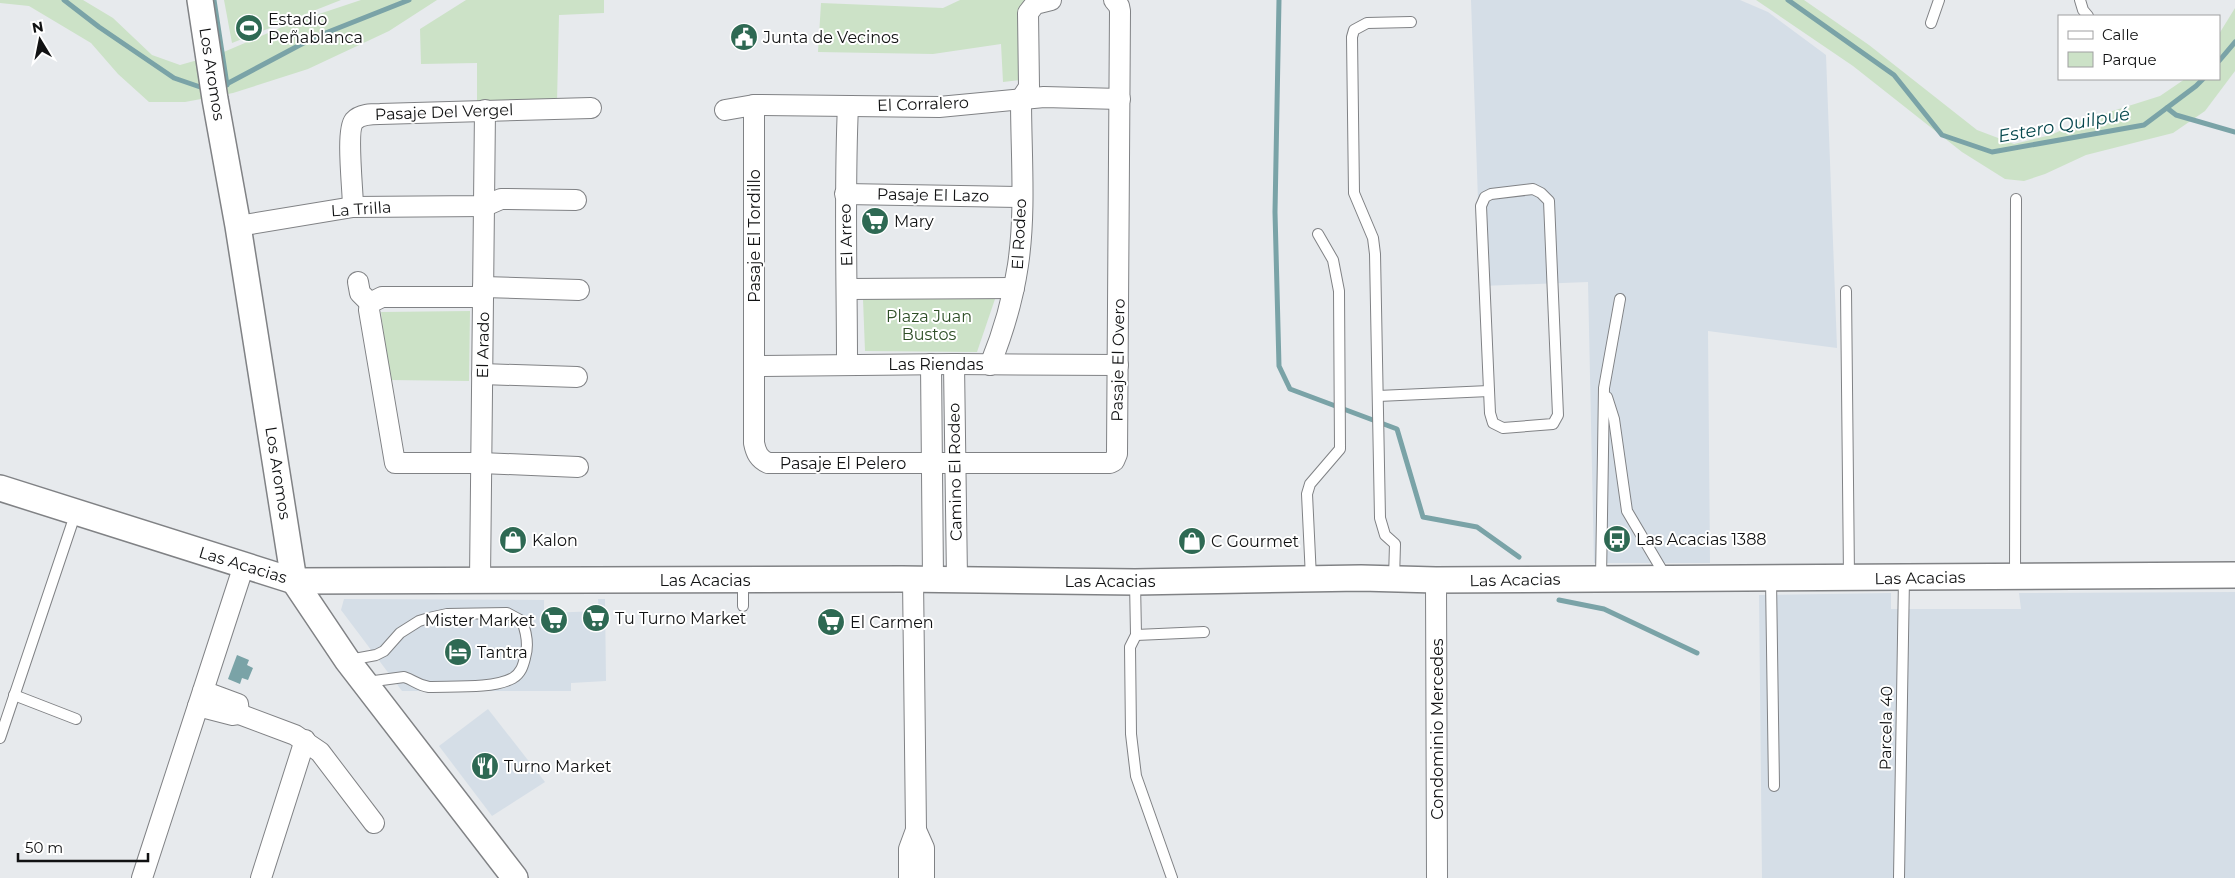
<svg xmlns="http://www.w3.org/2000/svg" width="2235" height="878" viewBox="0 0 2235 878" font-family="Montserrat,sans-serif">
	<rect width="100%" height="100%" fill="#e7eaed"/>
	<g fill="#d5dee7">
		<polygon points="1471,0 1740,0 1768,12 1826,55 1837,348 1708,331 1710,563 1594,563 1588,282 1481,286"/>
		<polygon points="2235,592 2235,878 1762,878 1759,595 1891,593 1891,609 2021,609 2019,593"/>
		<polygon points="344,599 544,600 544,612 547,613 599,611 598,599 605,599 606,681 571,683 571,691 402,691 341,610"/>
		<polygon points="488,709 545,782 492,816 439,746"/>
	</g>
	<g fill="#cce2c7">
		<polygon points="0,0 83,0 113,18 152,55 180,65 219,54 289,24 361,0 437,0 389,31 308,69 233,93 185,102 149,102 118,74 91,43 29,6 0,3"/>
		<polygon points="224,0 341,0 232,43"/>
		<polygon points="466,0 604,0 604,13 559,15 557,102 477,105 477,63 421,64 420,29"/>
		<polygon points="960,0 1031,0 1021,80 1003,82 1001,44 933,54 818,52 821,3 943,8"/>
		<polygon points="1756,0 1804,0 1869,45 1977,130 2014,144 2051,135 2081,121 2160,96 2185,79 2219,79 2219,34 2235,8 2235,71 2205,111 2173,133 2086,155 2045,174 2024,181 2005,179 1962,152 1853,66"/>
		<polygon points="863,299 995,299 977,352 865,351"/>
		<polygon points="470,311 469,381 389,380 381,312"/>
	</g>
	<polygon fill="#7aa3a7" points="237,655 249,660 247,665 253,668 248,680 242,678 240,684 228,679"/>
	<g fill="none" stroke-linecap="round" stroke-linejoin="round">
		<g stroke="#7aa3a7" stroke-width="5">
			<polyline points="64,0 99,27 174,78 206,89"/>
			<polyline points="214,0 227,85"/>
			<polyline points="1279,0 1275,212 1279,366 1290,389 1397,429 1423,517 1477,527 1519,557"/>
			<polyline points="1788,0 1894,75 1942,135 1992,152 2144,125 2196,86 2203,79"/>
			<polyline points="2219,61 2235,42"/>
			<polyline points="221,87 313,38 409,0"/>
			<polyline points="2167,108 2176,115 2235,132"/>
			<polyline points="1559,600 1604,609 1697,653"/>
		</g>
		<g stroke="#808285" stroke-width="12">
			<g id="service">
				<polyline points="2080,0 2083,10 2088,16"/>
				<polyline points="1931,23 1939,0"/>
				<polygon points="1533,189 1541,193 1549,201 1558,415 1553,424 1503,428 1493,423 1490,413 1481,206 1485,197 1491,194"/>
				<polyline points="1846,291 1849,577"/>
				<polyline points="1378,396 1489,391"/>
				<polyline points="1607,397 1614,419 1627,511 1666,577"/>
				<polyline points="2015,576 2016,199"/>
				<polyline points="1311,578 1307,494 1310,484 1340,449 1339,291 1333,260 1318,234"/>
				<polyline points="1394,579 1395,544 1385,535 1380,518 1375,254 1373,238 1354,193 1352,37 1354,30 1367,23 1411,22"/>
				<polyline points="1601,579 1604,388 1620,299"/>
				<polyline points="1771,579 1774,786"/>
				<polyline points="743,580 743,606"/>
				<polyline points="1135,582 1136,635 1130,647 1131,734 1136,776 1172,878"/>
				<polyline points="1136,635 1204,632"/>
				<path d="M349,660L376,655L384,651L400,633L419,621L429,618L447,614L507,613L522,621C527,634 529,645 525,658C523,666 521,673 513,678C493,689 452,686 429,687C417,685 414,680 404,677L367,682"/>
				<polyline points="14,695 76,719"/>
				<polyline points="0,738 76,512"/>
				<polyline points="1899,878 1904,578"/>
			</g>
		</g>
		<g stroke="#808285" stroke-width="22">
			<g id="minor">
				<path d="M754,105V443C756,453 759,459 768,463H1110L1114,461L1117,454L1120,11L1119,6L1114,0"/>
				<polyline points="725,110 754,105 939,107 1044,97 1120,99"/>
				<polyline points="845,194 1021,197"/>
				<path d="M353,207C353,191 346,131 354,121C360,114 372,114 380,114L591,108"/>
				<polyline points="238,226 353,207 485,206 501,199 576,200"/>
				<polyline points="358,282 360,293 370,303"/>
				<polyline points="483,287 579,290"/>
				<polyline points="848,289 1014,288"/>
				<polyline points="483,297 382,297 370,303 369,310 395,463 481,463 578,467"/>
				<path d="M847,364C847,278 844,192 848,106"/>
				<polyline points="931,364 933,579"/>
				<polyline points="954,364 957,579"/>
				<path d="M990,365C1003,333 1013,299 1018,265C1026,211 1021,153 1021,99L1029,87L1028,13L1035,4L1051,0"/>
				<polyline points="754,366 954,364 1118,365"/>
				<polyline points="482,374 577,377"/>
				<polyline points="480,580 485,110"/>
				<polyline points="1436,580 1437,878"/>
				<polyline points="198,706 233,715 239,714 238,704 203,691"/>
				<polyline points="239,714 295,735 320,752 374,823"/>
				<polyline points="916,830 924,848 924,878"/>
				<polyline points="142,878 244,565"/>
				<polyline points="261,878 305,740"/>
				<polyline points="909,878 909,849 916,830 913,579"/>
			</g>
		</g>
		<g stroke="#808285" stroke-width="28">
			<g id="tertiary">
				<polyline points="200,0 215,99 238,226 294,581 347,660 515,878"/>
				<polyline points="0,488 294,581 902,579 1135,582 1361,578 1436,580 2235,575"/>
			</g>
		</g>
		<use href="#service" stroke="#fff" stroke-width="10"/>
		<use href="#minor" stroke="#fff" stroke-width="20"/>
		<use href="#tertiary" stroke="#fff" stroke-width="25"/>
	</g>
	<defs>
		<g id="stadium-disc" transform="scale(1.4375)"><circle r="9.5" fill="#2e6953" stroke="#fff"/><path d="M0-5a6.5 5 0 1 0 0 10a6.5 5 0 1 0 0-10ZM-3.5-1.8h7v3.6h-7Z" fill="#fff"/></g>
		<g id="civic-disc" transform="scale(1.4375)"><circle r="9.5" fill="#2e6953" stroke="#fff"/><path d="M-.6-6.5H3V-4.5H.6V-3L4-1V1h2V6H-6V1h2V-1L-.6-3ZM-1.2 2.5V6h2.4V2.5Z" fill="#fff"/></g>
		<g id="supermarket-disc" transform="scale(1.4375)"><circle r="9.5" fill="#2e6953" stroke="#fff"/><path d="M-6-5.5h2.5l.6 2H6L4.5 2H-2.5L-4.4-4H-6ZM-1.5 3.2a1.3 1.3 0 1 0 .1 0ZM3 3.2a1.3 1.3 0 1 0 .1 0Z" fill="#fff"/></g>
		<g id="bus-disc" transform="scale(1.4375)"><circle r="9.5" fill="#2e6953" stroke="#fff"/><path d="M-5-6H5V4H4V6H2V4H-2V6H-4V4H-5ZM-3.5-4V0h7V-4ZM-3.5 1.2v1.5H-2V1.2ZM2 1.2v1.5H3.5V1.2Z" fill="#fff"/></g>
		<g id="shop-disc" transform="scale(1.4375)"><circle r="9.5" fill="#2e6953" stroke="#fff"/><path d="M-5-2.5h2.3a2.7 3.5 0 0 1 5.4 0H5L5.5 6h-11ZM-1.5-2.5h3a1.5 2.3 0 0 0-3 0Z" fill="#fff"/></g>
		<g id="hotel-disc" transform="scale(1.4375)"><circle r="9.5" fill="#2e6953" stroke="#fff"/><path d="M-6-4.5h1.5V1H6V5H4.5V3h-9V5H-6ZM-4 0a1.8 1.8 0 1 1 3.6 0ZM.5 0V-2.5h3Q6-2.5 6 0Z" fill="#fff"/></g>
		<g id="restaurant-disc" transform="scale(1.4375)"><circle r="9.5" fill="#2e6953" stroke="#fff"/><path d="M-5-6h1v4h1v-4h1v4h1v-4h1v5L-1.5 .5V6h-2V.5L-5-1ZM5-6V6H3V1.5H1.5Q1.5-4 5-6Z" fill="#fff"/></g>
	</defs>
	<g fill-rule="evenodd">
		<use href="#stadium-disc" x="249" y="28"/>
		<use href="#civic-disc" x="744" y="37"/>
		<use href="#supermarket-disc" x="875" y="221"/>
		<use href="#bus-disc" x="1617" y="539"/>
		<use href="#shop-disc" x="513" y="540"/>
		<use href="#shop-disc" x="1192" y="541"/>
		<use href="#supermarket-disc" x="596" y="618"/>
		<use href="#supermarket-disc" x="554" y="620"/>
		<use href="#supermarket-disc" x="831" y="622"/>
		<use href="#hotel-disc" x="458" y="652"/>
		<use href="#restaurant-disc" x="485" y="766"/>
	</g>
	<g text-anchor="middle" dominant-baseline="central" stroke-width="4" stroke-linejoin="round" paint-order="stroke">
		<g font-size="16" fill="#111213" stroke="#fff" text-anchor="start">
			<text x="268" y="19">Estadio<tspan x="268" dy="18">Peñablanca</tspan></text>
			<text x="763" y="37">Junta de Vecinos</text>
			<text x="894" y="221">Mary</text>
			<text x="1636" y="539">Las Acacias 1388</text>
			<text x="532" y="540">Kalon</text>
			<text x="1211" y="541">C Gourmet</text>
			<text x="615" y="618">Tu Turno Market</text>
			<text x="535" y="620" text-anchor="end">Mister Market</text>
			<text x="850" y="622">El Carmen</text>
			<text x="477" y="652">Tantra</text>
			<text x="504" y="766">Turno Market</text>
		</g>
		<g font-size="16" fill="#111213" stroke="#fff">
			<text transform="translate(212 74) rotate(81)">Los Aromos</text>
			<text transform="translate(923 104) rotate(-2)">El Corralero</text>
			<text transform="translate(444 112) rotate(-2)">Pasaje Del Vergel</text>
			<text transform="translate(933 195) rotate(1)">Pasaje El Lazo</text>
			<text transform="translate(361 209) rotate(-4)">La Trilla</text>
			<text transform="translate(1019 234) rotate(-87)">El Rodeo</text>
			<text transform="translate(846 235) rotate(-92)">El Arreo</text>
			<text transform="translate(754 236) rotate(-90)">Pasaje El Tordillo</text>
			<text transform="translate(483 345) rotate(-89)">El Arado</text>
			<text transform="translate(1118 360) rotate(-89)">Pasaje El Overo</text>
			<text x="936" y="364">Las Riendas</text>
			<text x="843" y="463">Pasaje El Pelero</text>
			<text transform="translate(955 472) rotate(-91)">Camino El Rodeo</text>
			<text transform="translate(278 473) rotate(81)">Los Aromos</text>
			<text transform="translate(243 565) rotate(17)">Las Acacias</text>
			<text transform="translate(1920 578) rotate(-1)">Las Acacias</text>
			<text x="705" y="580">Las Acacias</text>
			<text transform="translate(1515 580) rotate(-1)">Las Acacias</text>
			<text x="1110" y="581">Las Acacias</text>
			<text transform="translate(1886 728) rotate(-89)">Parcela 40</text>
			<text transform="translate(1437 729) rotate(-90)">Condominio Mercedes</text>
		</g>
		<g font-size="16" fill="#2f4f27" stroke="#fff">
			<text x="929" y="316">Plaza Juan<tspan x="929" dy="18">Bustos</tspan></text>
		</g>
		<g font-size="18" font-style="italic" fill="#07484e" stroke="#fff">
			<text transform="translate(2064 125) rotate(-10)">Estero Quilpué</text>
		</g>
	</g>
	<rect x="2058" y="15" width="162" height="65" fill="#ffffff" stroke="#a0a0a1"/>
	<rect x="2068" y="31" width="25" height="8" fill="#ffffff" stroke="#a0a0a1"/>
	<text x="2102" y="40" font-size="15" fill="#111213">Calle</text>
	<rect x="2068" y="52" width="25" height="15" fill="#cce2c7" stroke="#a0a0a1"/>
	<text x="2102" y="65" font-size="15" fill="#111213">Parque</text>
	<g transform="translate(40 40) rotate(350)" stroke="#ffffff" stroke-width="4" paint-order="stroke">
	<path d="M0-4L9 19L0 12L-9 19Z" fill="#111213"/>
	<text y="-8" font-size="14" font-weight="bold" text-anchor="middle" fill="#111213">N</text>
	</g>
	<path d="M18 853v8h130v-8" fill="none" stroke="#111213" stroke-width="2.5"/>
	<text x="25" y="853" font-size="15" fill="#111213" stroke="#ffffff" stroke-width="4" paint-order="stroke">50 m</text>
</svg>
